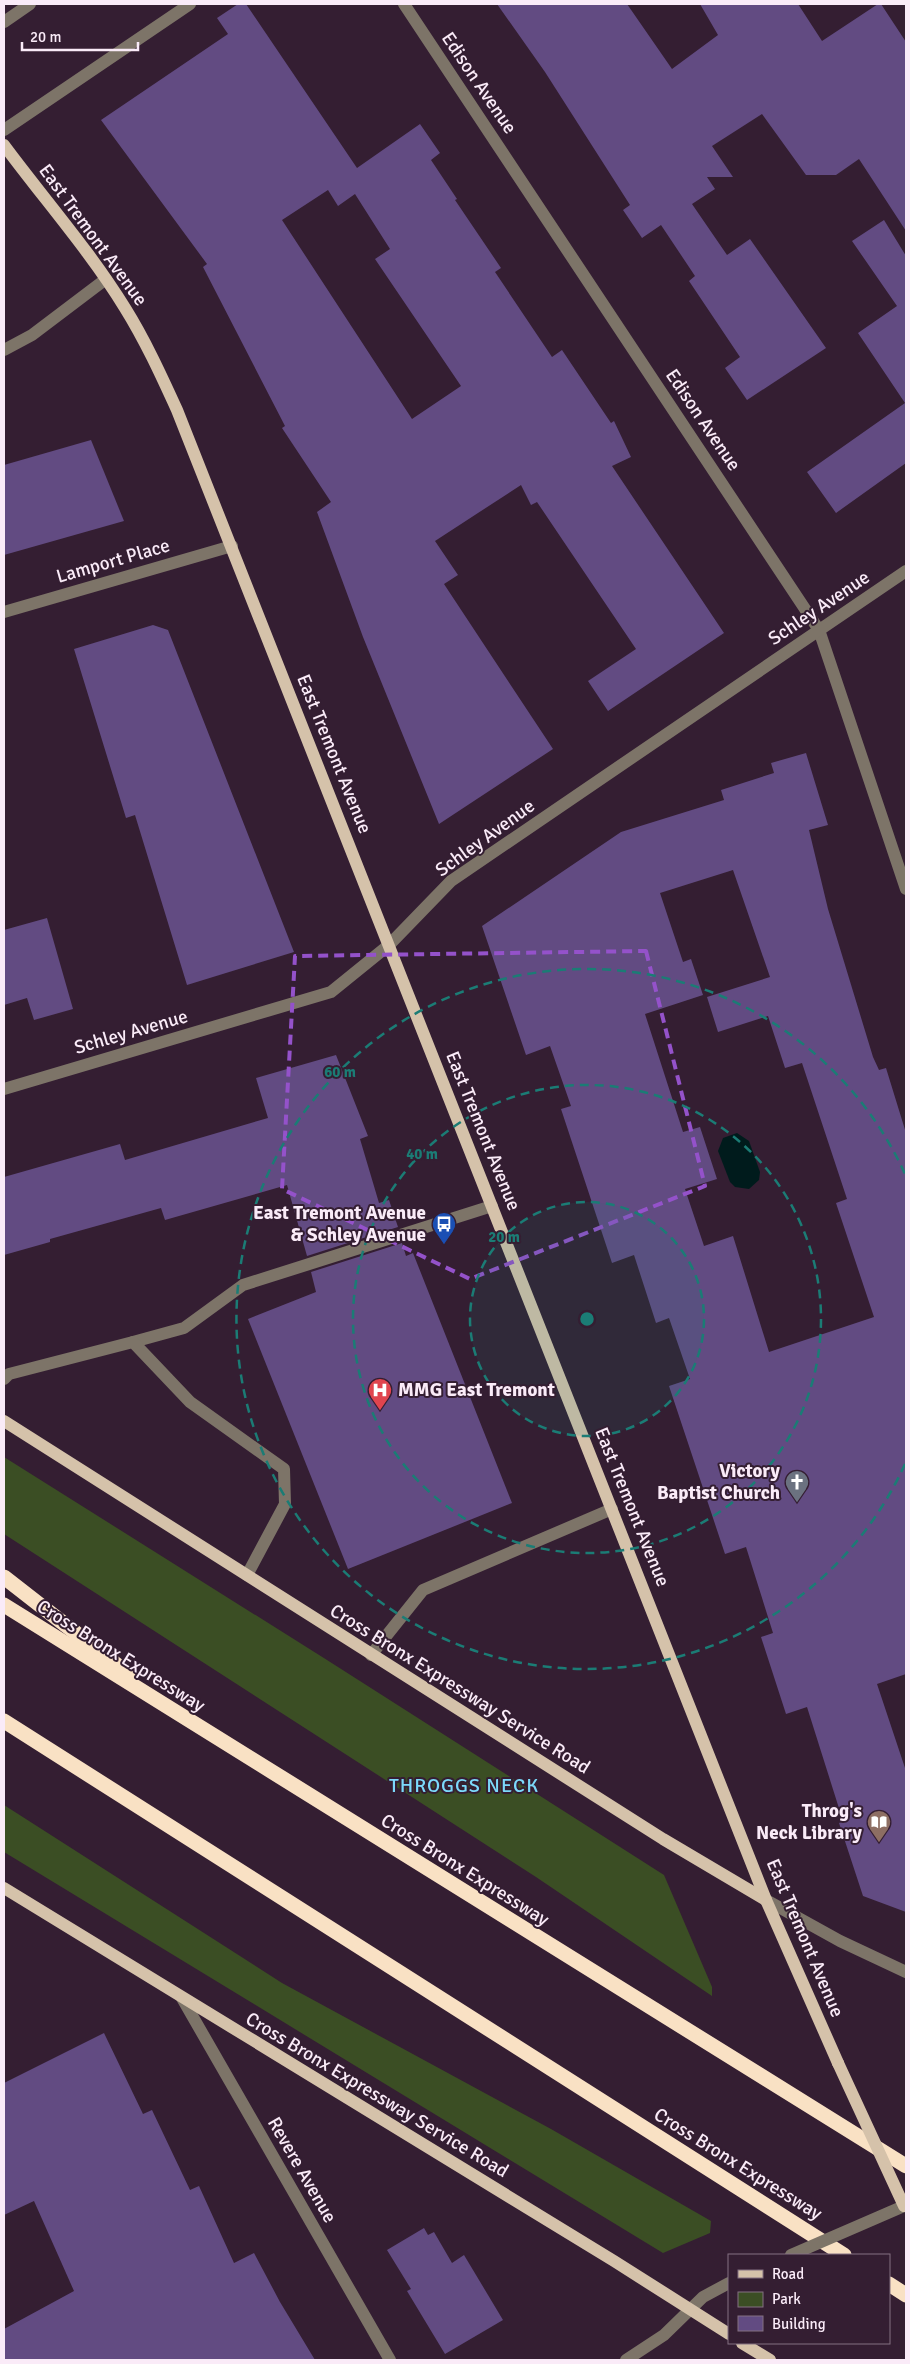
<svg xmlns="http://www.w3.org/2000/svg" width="910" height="2364" viewBox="0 0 910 2364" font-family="Signika,sans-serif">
	<rect width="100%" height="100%" fill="#341e32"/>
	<g fill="#3b4e24">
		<polygon points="4,1457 327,1660 664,1875 712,1987 712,1996 536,1877 4,1534"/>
		<polygon points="4,1805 282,1983 551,2129 711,2221 710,2233 663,2253 4,1852"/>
	</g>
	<polygon fill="#001b1c" points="737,1133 749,1141 760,1172 759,1180 749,1189 735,1187 730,1182 718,1151 723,1138"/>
	<g fill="#624b82" fill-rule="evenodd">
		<path d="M238,4H246L357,168L420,124L440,153L431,160L457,199L455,200L501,268L495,272L552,357L562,350L611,423L614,421L631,457L612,466L724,633L608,711L588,681L636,649L537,502L531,505L521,485L435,541L458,575L444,584L553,749L439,824L363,637L317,512L331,502L282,428L285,426L203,267L207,264L101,120L228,34L217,18ZM328,190L338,206L355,194L390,249L375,259L461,386L412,419L282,220Z"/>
		<polygon points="497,4 627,4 672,69 718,35 700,4 798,4 822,41 878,4 881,4 906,42 906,231 859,159 836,175 806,175 762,114 712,146 733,177 707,177 715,189 692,204 727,255 750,239 826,348 747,400 725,368 740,357 689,281 695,276 661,225 642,238 623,210 630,205 545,72"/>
		<polygon points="884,220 906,256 906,463 836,513 807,472 905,403 858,333 897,306 852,241"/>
		<polygon points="91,440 124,521 4,555 4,465"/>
		<polygon points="153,625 168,630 294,952 187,985 135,815 126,818 74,649"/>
		<path d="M806,753L828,825L809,830L828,909L873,1057L879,1070L886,1068L906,1133V1674L877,1684L906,1771V1912L863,1896L839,1823L843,1821L807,1707L786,1714L761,1637L773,1633L746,1547L725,1554L669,1386L690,1379L669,1318L656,1323L634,1255L612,1263L561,1109L571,1106L550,1046L526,1055L482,926L621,832L724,800L721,790L774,773L771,763ZM733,870L770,977L707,997L718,1032L768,1016L785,1068L802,1063L847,1199L836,1203L874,1317L769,1352L733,1236L704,1246L685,1189L717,1179L700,1127L683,1132L645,1014L703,995L691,959L683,962L660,893Z"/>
		<polygon points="47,918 73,1009 34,1020 27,998 4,1005 4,930"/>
		<polygon points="336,1055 368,1136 360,1139 379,1203 389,1200 398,1227 307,1256 287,1185 165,1220 161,1208 50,1239 50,1242 4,1255 4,1177 120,1144 125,1160 268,1118 256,1078"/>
		<polygon points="402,1243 406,1256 413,1253 512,1503 348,1569 248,1319 316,1292 311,1272"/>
		<polygon points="104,2033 143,2114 152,2110 190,2190 199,2186 234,2263 254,2253 280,2302 315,2360 4,2360 4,2329 74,2291 34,2201 4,2215 4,2083"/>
		<polygon points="424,2228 428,2235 434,2232 452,2263 464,2255 503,2320 445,2354 407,2291 411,2289 387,2250"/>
	</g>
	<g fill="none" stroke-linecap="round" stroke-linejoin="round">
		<g stroke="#7d7468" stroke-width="12">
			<polyline points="404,4 819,630 906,889"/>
			<polyline points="4,22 30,4"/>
			<polyline points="4,130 190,4"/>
			<polyline points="4,350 32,335 106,279"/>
			<polyline points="4,612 232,546"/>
			<polyline points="4,1089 331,992 389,945 451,881 906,571"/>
			<polyline points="133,1342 184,1328 243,1285 492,1206"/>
			<polyline points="4,1379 9,1374 133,1342 190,1402 284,1469 285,1504 247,1575"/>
			<polyline points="371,1655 423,1590 612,1509"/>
			<polyline points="766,1900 840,1941 906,1972"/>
			<polyline points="182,1998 390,2360"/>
			<polyline points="626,2360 664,2335 703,2297 729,2283"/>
		</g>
		<g stroke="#d5c2aa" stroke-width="12">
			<path d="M4,145C44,199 90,251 125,308C145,340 161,375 177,410L766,1900L838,2063"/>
			<polyline points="4,1421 663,1839 766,1900"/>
			<polyline points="4,1888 614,2261 729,2334"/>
			<polyline points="742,2343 770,2360"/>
		</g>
		<g stroke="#f9e1c4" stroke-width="15">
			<polyline points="4,1577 131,1676"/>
			<polyline points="4,1605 906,2166"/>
			<polyline points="4,1721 844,2255"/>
			<polyline points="889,2284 906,2295"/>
		</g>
		<polyline stroke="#7d7468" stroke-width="12" points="791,2255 904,2206"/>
		<polyline stroke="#d5c2aa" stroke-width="12" points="838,2063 904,2206"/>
	</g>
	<path fill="none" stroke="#9452ca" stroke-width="4" stroke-dasharray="10 6" stroke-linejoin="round" d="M646,951L705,1186L470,1279L282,1189L295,956Z"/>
	<circle cx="587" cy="1319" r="117" fill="#1b7c75" fill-opacity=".12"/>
	<g fill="none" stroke="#1b7c75" stroke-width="2.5" stroke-dasharray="9 6">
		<circle cx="587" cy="1319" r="117"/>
		<circle cx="587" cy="1319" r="234"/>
		<path d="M905 1464A350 350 0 1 1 905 1174"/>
	</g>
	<defs>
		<g id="bus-pin" transform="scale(1.25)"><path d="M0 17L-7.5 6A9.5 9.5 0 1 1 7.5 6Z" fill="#1a4fb4" stroke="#341e32"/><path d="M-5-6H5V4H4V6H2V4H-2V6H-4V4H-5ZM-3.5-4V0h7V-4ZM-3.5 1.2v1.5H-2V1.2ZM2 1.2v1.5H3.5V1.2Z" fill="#fff"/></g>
		<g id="hospital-pin" transform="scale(1.25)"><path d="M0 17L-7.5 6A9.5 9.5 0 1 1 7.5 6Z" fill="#e0444e" stroke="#341e32"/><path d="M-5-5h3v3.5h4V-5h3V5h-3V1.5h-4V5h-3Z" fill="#fff"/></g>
		<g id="church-pin" transform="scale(1.25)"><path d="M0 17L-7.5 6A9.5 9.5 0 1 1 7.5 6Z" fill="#6b7280" stroke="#341e32"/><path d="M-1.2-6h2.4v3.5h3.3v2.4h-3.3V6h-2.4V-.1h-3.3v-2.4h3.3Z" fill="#fff"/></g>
		<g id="library-pin" transform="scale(1.25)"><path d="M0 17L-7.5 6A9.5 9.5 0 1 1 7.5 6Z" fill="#8d6e63" stroke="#341e32"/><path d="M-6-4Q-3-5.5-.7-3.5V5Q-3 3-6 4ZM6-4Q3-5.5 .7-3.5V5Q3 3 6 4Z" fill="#fff"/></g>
	</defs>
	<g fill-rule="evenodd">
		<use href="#bus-pin" x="444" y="1224"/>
		<use href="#hospital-pin" x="380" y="1390"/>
		<use href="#church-pin" x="797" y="1482"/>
		<use href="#library-pin" x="879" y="1822"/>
	</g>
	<g text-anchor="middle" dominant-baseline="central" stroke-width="4" stroke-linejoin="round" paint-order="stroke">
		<g font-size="19" fill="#faebf8" stroke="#341e32">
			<text transform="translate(479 83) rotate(56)">Edison Avenue</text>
			<text transform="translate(93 235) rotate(54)">East Tremont Avenue</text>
			<text transform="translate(703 420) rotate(56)">Edison Avenue</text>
			<text transform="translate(113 561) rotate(-16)">Lamport Place</text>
			<text transform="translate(819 608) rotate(-34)">Schley Avenue</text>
			<text transform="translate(334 754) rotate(68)">East Tremont Avenue</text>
			<text transform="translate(485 838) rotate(-36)">Schley Avenue</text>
			<text transform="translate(131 1032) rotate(-16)">Schley Avenue</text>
			<text transform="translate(483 1131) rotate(68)">East Tremont Avenue</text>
			<text transform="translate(632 1507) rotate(68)">East Tremont Avenue</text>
			<text transform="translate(121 1656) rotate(32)">Cross Bronx Expressway</text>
			<text transform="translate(460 1689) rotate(32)">Cross Bronx Expressway Service Road</text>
			<text transform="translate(465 1870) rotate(32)">Cross Bronx Expressway</text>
			<text transform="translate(805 1938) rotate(67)">East Tremont Avenue</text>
			<text transform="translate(377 2095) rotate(31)">Cross Bronx Expressway Service Road</text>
			<text transform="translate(738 2164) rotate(32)">Cross Bronx Expressway</text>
			<text transform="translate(302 2170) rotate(60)">Revere Avenue</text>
		</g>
		<g font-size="19" font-weight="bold" fill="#faebf8" stroke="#341e32" text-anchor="end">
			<text x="426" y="1213">East Tremont Avenue<tspan x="426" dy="22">&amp; Schley Avenue</tspan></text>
			<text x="398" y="1390" text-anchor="start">MMG East Tremont</text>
			<text x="780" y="1471">Victory<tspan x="780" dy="22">Baptist Church</tspan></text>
			<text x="862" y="1811">Throg's<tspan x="862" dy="22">Neck Library</tspan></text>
		</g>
		<g font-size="20" letter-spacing="1" fill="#7cd9fa" stroke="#341e32">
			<text x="464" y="1785">THROGGS NECK</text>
		</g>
	</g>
	<circle cx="587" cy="1319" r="8" fill="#1b7c75" stroke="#341e32" stroke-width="2.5"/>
	<g font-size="15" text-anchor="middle" font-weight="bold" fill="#1b7c75" stroke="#341e32" stroke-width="4" stroke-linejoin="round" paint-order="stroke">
		<text x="340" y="1077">60 m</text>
		<text x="422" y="1159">40 m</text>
		<text x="504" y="1242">20 m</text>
	</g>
	<rect width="910" height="2364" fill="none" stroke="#faebf8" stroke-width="10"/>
	<rect x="728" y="2254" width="162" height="90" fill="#341e32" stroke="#837081"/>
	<rect x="738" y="2270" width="25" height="8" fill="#d5c2aa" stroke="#837081"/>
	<text x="772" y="2279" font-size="15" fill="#faebf8">Road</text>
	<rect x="738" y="2292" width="25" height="15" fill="#3b4e24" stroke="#837081"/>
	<text x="772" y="2304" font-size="15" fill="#faebf8">Park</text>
	<rect x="738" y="2316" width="25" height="15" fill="#624b82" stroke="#837081"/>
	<text x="772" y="2329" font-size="15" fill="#faebf8">Building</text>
	<path d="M22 42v8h116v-8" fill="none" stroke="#faebf8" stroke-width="2.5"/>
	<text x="30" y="42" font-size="15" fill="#faebf8" stroke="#341e32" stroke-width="4" paint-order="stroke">20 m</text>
</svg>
